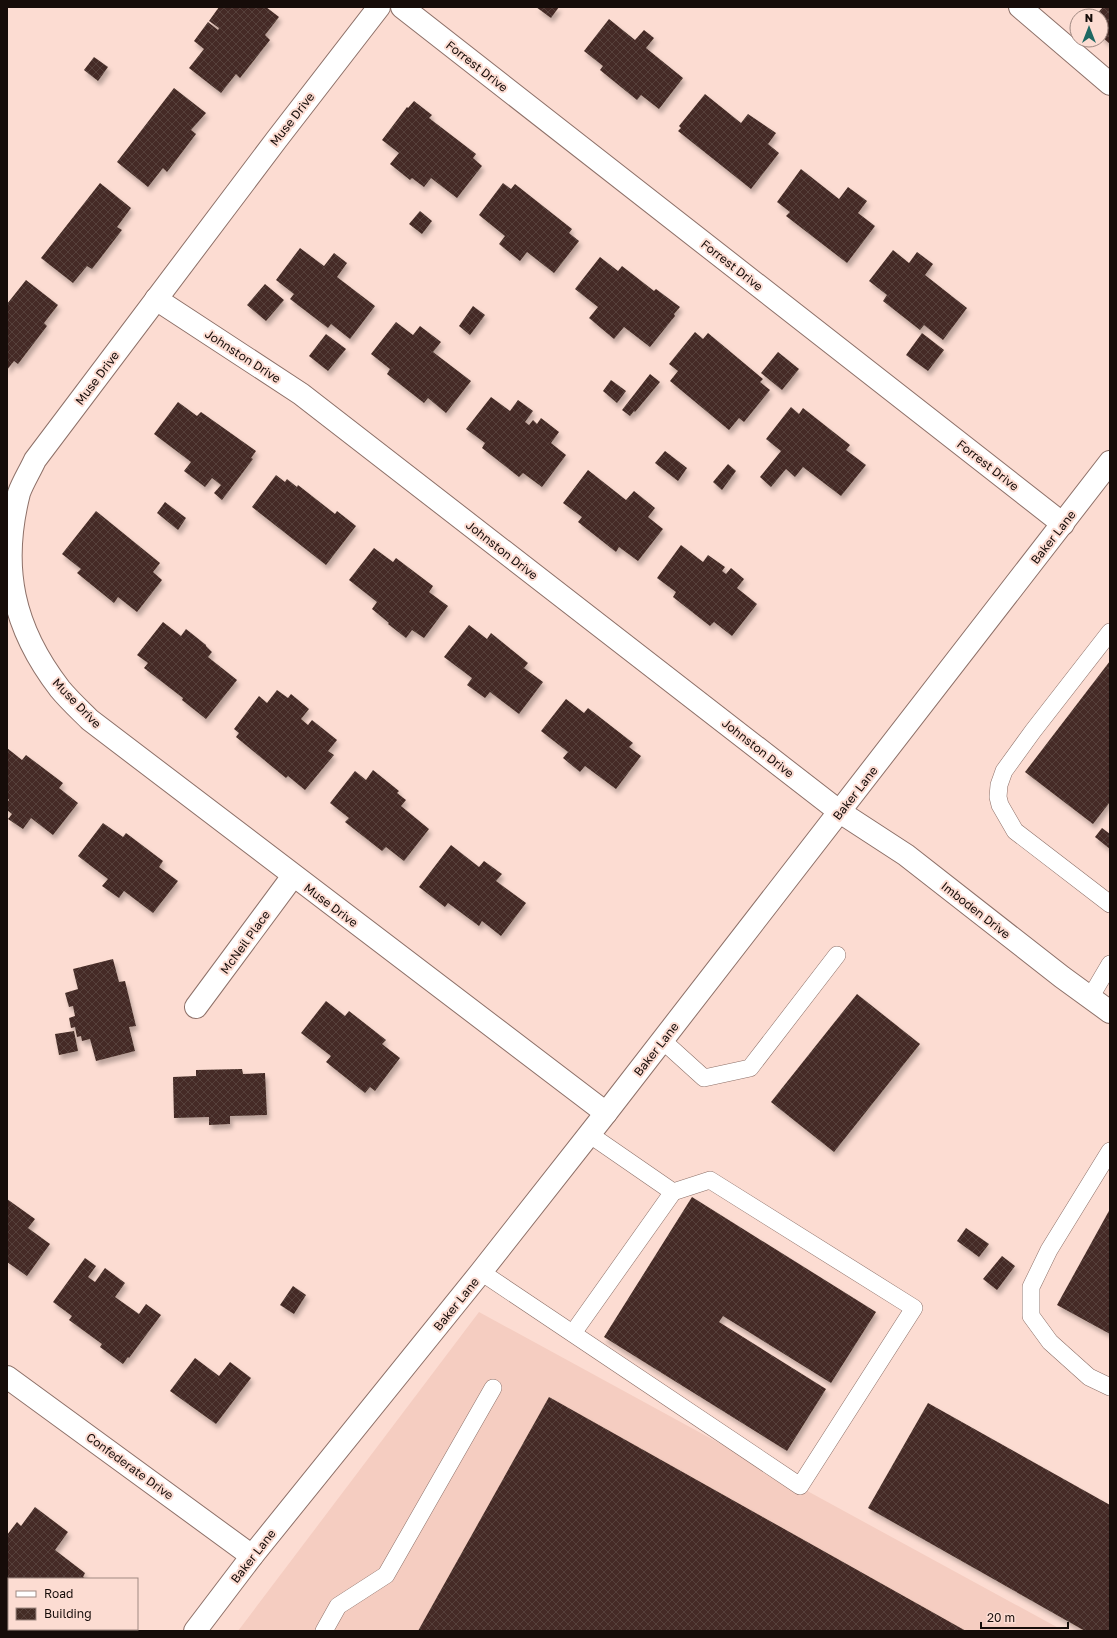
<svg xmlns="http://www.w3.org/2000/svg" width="1117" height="1638" viewBox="0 0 1117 1638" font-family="'Golos Text',sans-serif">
	<defs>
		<pattern id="building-cross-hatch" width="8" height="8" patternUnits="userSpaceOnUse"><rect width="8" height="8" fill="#442c25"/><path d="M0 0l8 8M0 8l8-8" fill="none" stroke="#56413b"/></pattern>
		<filter id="shadow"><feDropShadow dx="2.5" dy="4.5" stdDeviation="2" flood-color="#0004"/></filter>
	</defs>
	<rect width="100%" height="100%" fill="#fcdcd2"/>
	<polygon fill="#f5cdc1" points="479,1312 1064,1631 238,1631"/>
	<g fill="url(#building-cross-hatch)" filter="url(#shadow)">
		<polygon points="219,7 266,7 279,17 265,35 270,40 240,78 236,74 221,93 189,68 204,49 194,41 208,22 218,30 219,28 209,21"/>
		<polygon points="536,7 559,7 551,18"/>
		<polygon points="1103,7 1110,7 1110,44 1101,36 1101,16 1095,16"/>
		<polygon points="609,19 635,40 644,30 654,38 646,48 683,78 659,109 641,95 637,100 600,70 603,66 584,51"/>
		<polygon points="94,57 108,67 98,81 84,70"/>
		<polygon points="174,88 206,113 191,130 196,134 167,172 163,168 148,187 117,162"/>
		<polygon points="705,94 741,123 748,114 776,133 768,144 779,153 751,189 678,131 681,128 679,126"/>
		<polygon points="414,101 432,115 429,118 476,154 473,158 482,166 457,198 431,178 424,187 412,178 410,180 390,164 399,153 382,140 407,107 408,108"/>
		<polygon points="801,169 839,199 848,187 867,201 858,213 875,226 847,263 786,216 790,212 777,202"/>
		<polygon points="100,183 131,208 117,227 122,230 92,269 87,266 73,283 41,258"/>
		<polygon points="503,183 511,189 515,184 572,229 569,233 579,241 554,273 527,252 520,261 499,244 505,236 479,215"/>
		<polygon points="420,211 432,221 422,234 409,224"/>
		<polygon points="300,248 324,266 334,253 347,263 337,277 375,306 350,339 331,324 328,328 290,299 294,294 276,280"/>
		<polygon points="893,250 909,263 917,252 933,264 925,275 967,308 943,340 924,325 920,330 883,301 887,295 869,281"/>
		<polygon points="600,257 618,271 622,266 654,291 656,289 680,307 674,314 675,316 650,347 624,327 614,339 589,318 598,307 575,289"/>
		<polygon points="26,280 58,305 44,323 47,326 18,364 14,361 7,370 7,304"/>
		<polygon points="265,284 284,300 266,321 247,305"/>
		<polygon points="473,306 485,315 470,335 459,326"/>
		<polygon points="396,322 413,335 420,326 441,342 433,352 471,381 446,413 428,398 424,403 387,374 390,369 371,354"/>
		<polygon points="695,332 703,339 708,333 763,379 760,382 770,390 744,422 739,418 729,430 670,381 678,371 669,364"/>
		<polygon points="922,333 944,350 928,371 906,355"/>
		<polygon points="326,334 346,349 328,371 309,356"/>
		<polygon points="778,352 799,369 782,390 761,373"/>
		<polygon points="650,374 660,382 635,412 634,411 630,416 622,410"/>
		<polygon points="611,380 626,391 617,403 603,391"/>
		<polygon points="491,397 510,411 518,400 533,411 525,422 529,425 533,420 537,424 541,418 559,432 551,443 566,455 542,487 523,473 519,477 482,448 485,443 466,429"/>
		<polygon points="178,402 197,416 201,412 256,451 251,458 253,459 222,500 214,493 221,485 212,478 205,487 184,471 191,462 154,434"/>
		<polygon points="791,407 799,414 803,408 850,445 846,450 866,465 841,496 803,467 795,477 786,469 771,487 760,477 781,451 766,439"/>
		<polygon points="665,451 687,468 678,481 655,463"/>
		<polygon points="728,464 736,471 722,490 713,482"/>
		<polygon points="588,470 626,500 634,491 655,508 648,517 663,529 638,561 619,547 616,552 578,522 582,517 563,503"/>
		<polygon points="276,475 285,482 287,479 297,487 298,485 335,514 337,511 356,526 326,565 252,507"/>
		<polygon points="165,502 186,518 178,530 157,513"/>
		<polygon points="96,511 160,563 153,572 162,580 137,612 118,597 114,603 77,573 81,569 62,554"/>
		<polygon points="681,545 703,562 708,555 725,567 722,571 726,574 731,568 744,579 737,588 757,604 732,636 714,622 710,626 673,597 676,592 657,578"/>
		<polygon points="374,548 393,562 396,558 433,586 429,592 448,606 424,638 412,630 406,638 388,624 389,623 372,609 377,602 349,580"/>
		<polygon points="163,622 181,636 186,629 206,645 206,646 212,652 208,657 237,680 206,719 182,700 183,698 144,668 148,663 137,655"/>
		<polygon points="469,625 487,639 491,633 528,663 524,668 543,682 519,714 490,692 485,698 467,685 472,678 444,657"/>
		<polygon points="1110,661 1110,802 1093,824 1025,772"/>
		<polygon points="277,690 288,698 291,694 309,709 301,719 308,725 312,720 337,740 328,751 334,755 305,790 288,776 286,778 236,737 239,733 234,729 259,696 267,703"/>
		<polygon points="566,699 584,713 588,708 633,743 629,747 641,756 616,789 585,766 580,772 563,758 568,752 541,731"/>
		<polygon points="7,748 22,760 26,755 63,783 59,788 78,803 53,835 31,818 23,829 8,819 12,814 7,810 7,802 9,800 7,798"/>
		<polygon points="373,770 399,791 397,793 406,800 401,806 429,829 404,861 386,847 382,851 345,822 349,818 330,803 355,771 366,780"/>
		<polygon points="103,823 123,837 126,833 163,861 159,867 178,881 153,913 124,891 119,898 102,886 108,879 78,856"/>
		<polygon points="1102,828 1110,834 1110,849 1095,837"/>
		<polygon points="451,845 479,867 484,861 502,874 496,881 526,903 501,936 482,921 479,926 448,903 445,907 419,887"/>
		<polygon points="113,959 119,982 125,981 136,1026 129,1027 135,1051 96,1061 90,1039 82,1041 81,1036 77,1037 75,1027 71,1028 69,1018 75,1016 73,1006 69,1007 65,993 78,989 73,969"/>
		<polygon points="857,994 920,1044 834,1152 771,1102"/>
		<polygon points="326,1001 345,1016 349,1011 386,1040 382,1044 400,1058 375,1091 370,1087 365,1093 326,1062 331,1056 301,1033"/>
		<polygon points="74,1031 78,1051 59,1055 55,1034"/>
		<polygon points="242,1069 243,1074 265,1073 267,1115 230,1116 230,1124 209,1125 209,1117 174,1118 173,1077 196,1076 196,1070"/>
		<polygon points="692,1197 876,1312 831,1383 723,1316 719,1322 826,1389 787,1451 604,1337"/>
		<polygon points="7,1199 35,1219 28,1228 50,1244 27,1276 7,1262"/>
		<polygon points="1110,1209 1110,1334 1057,1305"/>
		<polygon points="966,1228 989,1244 979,1257 957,1241"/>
		<polygon points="1002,1256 1015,1266 997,1290 983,1279"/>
		<polygon points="85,1258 96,1266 88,1277 95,1282 105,1268 125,1283 115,1297 139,1314 146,1304 161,1315 129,1358 128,1357 123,1364 100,1347 102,1344 69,1320 72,1316 53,1302"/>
		<polygon points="293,1286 306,1295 294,1314 280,1305"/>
		<polygon points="195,1358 219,1376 230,1362 251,1378 216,1424 170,1391"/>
		<polygon points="549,1397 966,1631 418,1631"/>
		<polygon points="928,1403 1110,1505 1110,1631 1085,1631 868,1508"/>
		<polygon points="35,1507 68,1532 55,1550 85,1573 83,1577 86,1579 9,1579 9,1607 7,1605 7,1535 17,1522 21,1526"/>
	</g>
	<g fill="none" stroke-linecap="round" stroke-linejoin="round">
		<g stroke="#8d7068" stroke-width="18">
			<g id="lane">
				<polyline points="1110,632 1033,731 1004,771 999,785 998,797 1000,805 1015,831 1110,904"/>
				<polyline points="1090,998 1110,964"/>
				<polyline points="662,1040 704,1078 750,1068 837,955"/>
				<polyline points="1110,1151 1049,1250 1031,1287 1031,1316 1050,1342 1089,1377 1110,1387"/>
				<polyline points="481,1272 800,1486 914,1308 710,1180 673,1192 589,1134"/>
				<polyline points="573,1333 673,1192"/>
				<polyline points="324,1631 338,1606 386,1575 493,1388"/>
			</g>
		</g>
		<g stroke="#8d7068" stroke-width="24">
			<g id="street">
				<path d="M379,7L277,139L35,460C30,471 23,482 19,493C0,568 13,628 60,689C69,700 80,710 90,720L606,1113"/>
				<polyline points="402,7 1063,524"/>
				<polyline points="1020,7 1110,84"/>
				<polyline points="156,299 301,394 840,812 906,855 1062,977 1110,1012"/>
				<polyline points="196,1007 293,876"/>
				<polyline points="7,1377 252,1556"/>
				<polyline points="195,1631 252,1556 481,1272 606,1113 1110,462"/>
			</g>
		</g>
		<use href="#lane" stroke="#fff" stroke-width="17"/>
		<use href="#street" stroke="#fff" stroke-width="22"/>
	</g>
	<g text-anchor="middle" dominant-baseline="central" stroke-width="4" stroke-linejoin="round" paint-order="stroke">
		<g font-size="12" fill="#160c09" stroke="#fcdcd2">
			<text transform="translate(477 66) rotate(38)">Forrest Drive</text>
			<text transform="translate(292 119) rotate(-52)">Muse Drive</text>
			<text transform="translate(732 265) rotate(38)">Forrest Drive</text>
			<text transform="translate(243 356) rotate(33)">Johnston Drive</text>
			<text transform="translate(97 378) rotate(-53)">Muse Drive</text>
			<text transform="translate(988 465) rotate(38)">Forrest Drive</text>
			<text transform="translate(1053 537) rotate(-52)">Baker Lane</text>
			<text transform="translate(502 550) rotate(38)">Johnston Drive</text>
			<text transform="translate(77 703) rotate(46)">Muse Drive</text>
			<text transform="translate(758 748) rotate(38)">Johnston Drive</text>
			<text transform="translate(855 793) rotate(-52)">Baker Lane</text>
			<text transform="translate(331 905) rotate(37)">Muse Drive</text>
			<text transform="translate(976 910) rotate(38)">Imboden Drive</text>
			<text transform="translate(245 942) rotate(-54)">McNeil Place</text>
			<text transform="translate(656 1049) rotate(-52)">Baker Lane</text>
			<text transform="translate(456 1304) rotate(-51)">Baker Lane</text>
			<text transform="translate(130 1466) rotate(36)">Confederate Drive</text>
			<text transform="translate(253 1556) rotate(-52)">Baker Lane</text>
		</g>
	</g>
	<rect width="1117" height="1638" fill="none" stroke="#160c09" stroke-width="16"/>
	<rect x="8" y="1578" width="130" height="52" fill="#fcdcd2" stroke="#a08982"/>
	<rect x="16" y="1591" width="20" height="6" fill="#ffffff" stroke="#a08982"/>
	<text x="44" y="1598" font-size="12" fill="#160c09">Road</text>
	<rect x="16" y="1608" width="20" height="12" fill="url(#building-cross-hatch)" stroke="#a08982"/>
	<text x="44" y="1618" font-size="12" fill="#160c09">Building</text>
	<g transform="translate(1089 28)"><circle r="19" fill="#fcdcd2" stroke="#a08982"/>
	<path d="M0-3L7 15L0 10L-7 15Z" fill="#1e6862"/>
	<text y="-6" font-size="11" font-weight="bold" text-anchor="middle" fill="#160c09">N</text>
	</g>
	<path d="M981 1622v6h87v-6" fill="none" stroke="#160c09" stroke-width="2"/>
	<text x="987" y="1622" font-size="12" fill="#160c09" stroke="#fcdcd2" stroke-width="3" paint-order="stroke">20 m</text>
</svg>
